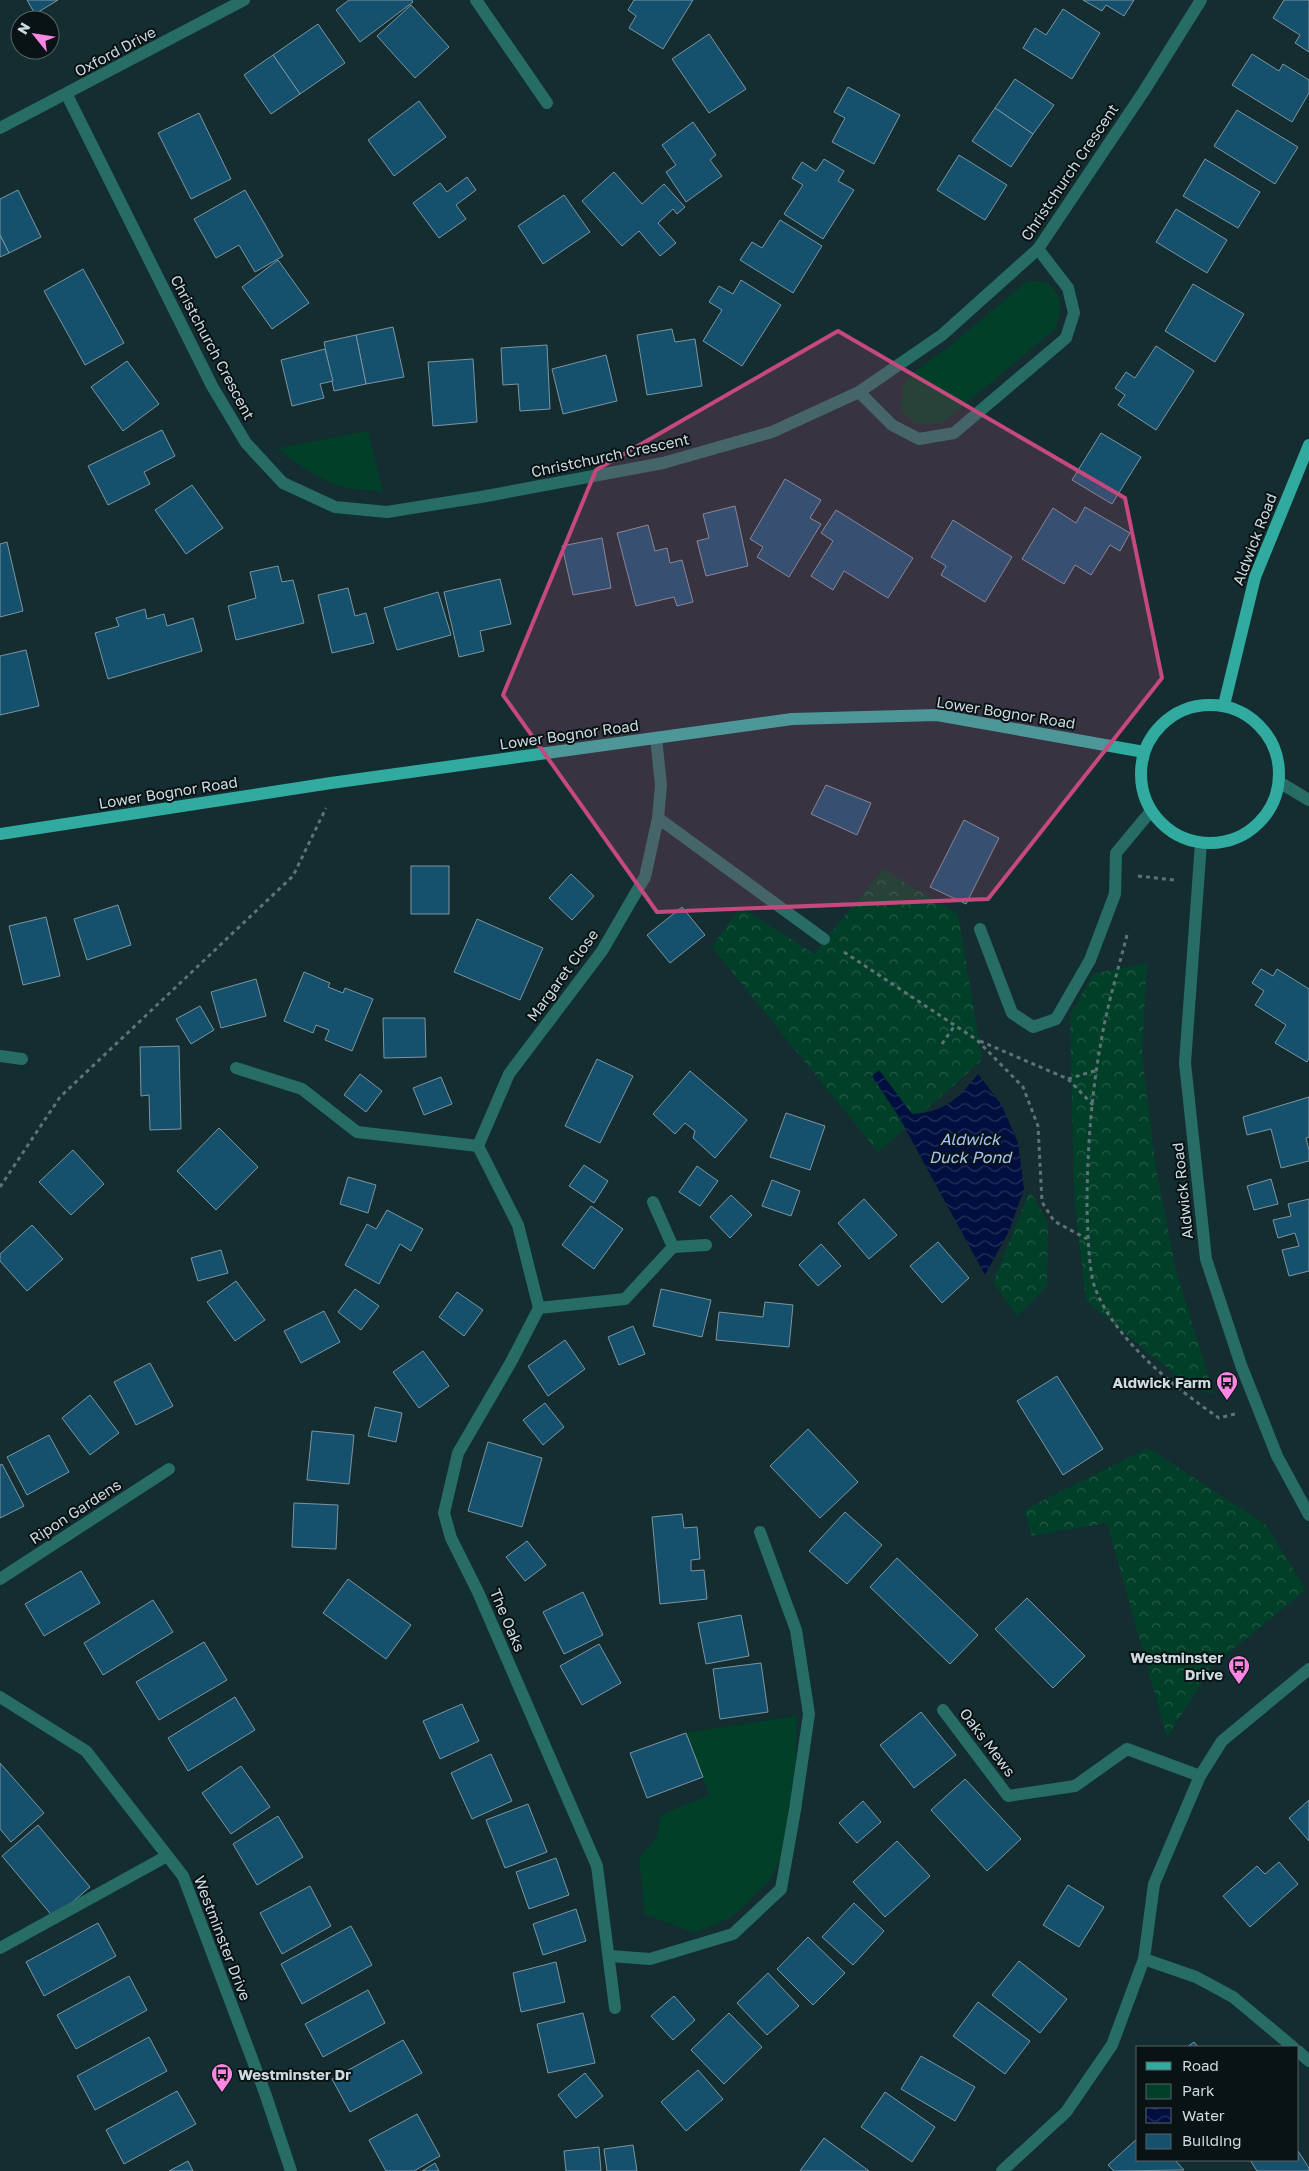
<svg xmlns="http://www.w3.org/2000/svg" width="1309" height="2171" viewBox="0 0 1309 2171" font-family="'Golos Text',sans-serif">
	<defs>
		<pattern id="forest-crowns" width="20" height="18" patternUnits="userSpaceOnUse" patternTransform="scale(1.25)"><rect width="20" height="18" fill="#023f28"/><path d="M2 6a3 3 0 1 1 6 0M12 15a3 3 0 1 1 6 0" fill="none" stroke="#265a47"/></pattern>
		<pattern id="water-waves" width="16" height="10" patternUnits="userSpaceOnUse" patternTransform="scale(1.25)"><rect width="16" height="10" fill="#000f3f"/><path d="M0 5q4-4 8 0t8 0" fill="none" stroke="#24315a"/></pattern>
	</defs>
	<rect width="100%" height="100%" fill="#142d31"/>
	<g fill="#023f28">
		<path d="M1028,281L1047,282C1064,300 1062,306 1055,329L941,424H915L901,410L902,387L913,373L949,347Z"/>
		<path d="M368,431L383,492C371,490 358,490 347,488C326,482 293,464 279,448Z"/>
		<polygon points="797,1716 795,1782 786,1847 770,1880 733,1916 694,1933 645,1914 639,1858 657,1837 661,1815 709,1795 686,1733"/>
	</g>
	<g fill="url(#forest-crowns)">
		<polygon points="883,869 958,914 982,1060 878,1152 712,947 740,907 814,954"/>
		<polygon points="1147,963 1142,1055 1156,1169 1176,1271 1214,1395 1189,1386 1086,1301 1074,1195 1070,1015 1093,974"/>
		<polygon points="1030,1191 1048,1223 1047,1286 1017,1316 993,1282"/>
		<polygon points="1148,1448 1266,1525 1306,1590 1213,1665 1167,1737 1107,1523 1032,1536 1024,1510"/>
	</g>
	<path fill="url(#water-waves)" d="M879,1070L912,1114C945,1112 958,1099 978,1074L1001,1104L1018,1142L1024,1189L1009,1231L985,1275L899,1117L872,1076Z"/>
	<g fill="#15506d" stroke="#7e94a1">
		<polygon points="27,0 58,0 35,14"/>
		<polygon points="349,0 412,0 413,2 360,42 336,10"/>
		<polygon points="634,0 693,0 663,49 629,28 636,16 628,10"/>
		<polygon points="1083,0 1134,0 1124,16 1106,5 1102,11"/>
		<polygon points="1284,0 1309,0 1309,52 1295,43 1300,35 1273,18"/>
		<polygon points="411,5 449,47 415,78 377,36"/>
		<polygon points="1063,9 1100,33 1072,79 1023,48 1035,28 1046,35"/>
		<polygon points="318,24 345,63 300,94 273,55"/>
		<polygon points="709,34 746,89 709,113 672,59"/>
		<polygon points="1252,54 1279,71 1283,64 1309,80 1309,93 1292,122 1232,85"/>
		<polygon points="273,55 300,94 271,114 244,75"/>
		<polygon points="1015,79 1054,105 1033,134 995,108"/>
		<polygon points="848,87 900,115 874,164 832,142 845,118 834,112"/>
		<polygon points="419,101 446,137 394,176 368,140"/>
		<polygon points="995,108 1033,134 1011,167 972,141"/>
		<polygon points="1237,110 1298,147 1275,184 1214,146"/>
		<polygon points="199,113 231,179 191,199 158,133"/>
		<polygon points="693,122 716,155 710,160 722,176 686,202 666,172 676,165 662,145"/>
		<polygon points="959,155 1007,185 985,220 937,190"/>
		<polygon points="824,159 844,171 838,181 854,190 823,239 784,214 803,185 792,178 802,162 816,171"/>
		<polygon points="1205,159 1260,192 1238,228 1183,196"/>
		<polygon points="614,172 642,204 664,184 685,207 677,214 673,209 658,223 676,243 660,256 639,231 622,246 582,201"/>
		<polygon points="467,177 476,190 456,205 466,219 439,238 413,203 440,183 447,192"/>
		<polygon points="18,190 41,237 9,253 0,235 0,199"/>
		<polygon points="245,190 283,256 255,272 239,245 216,258 194,219"/>
		<polygon points="564,195 590,232 543,264 518,226"/>
		<polygon points="1176,209 1227,240 1207,273 1156,242"/>
		<polygon points="780,220 822,246 793,293 740,260 752,242 762,248"/>
		<polygon points="0,235 9,253 0,257"/>
		<polygon points="278,260 309,303 272,329 242,287"/>
		<polygon points="83,269 124,343 85,365 44,291"/>
		<polygon points="741,280 781,305 742,366 703,341 722,310 709,302 719,286 733,294"/>
		<polygon points="1193,284 1244,314 1215,362 1165,331"/>
		<polygon points="393,327 404,377 366,384 356,335"/>
		<polygon points="672,329 675,342 695,339 702,386 647,395 637,335"/>
		<polygon points="356,335 366,384 334,391 324,342"/>
		<polygon points="547,345 550,409 520,411 518,384 503,385 501,348"/>
		<polygon points="1156,346 1194,371 1156,430 1118,405 1125,395 1115,388 1126,372 1135,378"/>
		<polygon points="325,349 333,381 320,384 324,398 292,406 281,360"/>
		<polygon points="606,355 617,401 563,414 552,369"/>
		<polygon points="473,359 477,422 433,426 428,362"/>
		<polygon points="127,361 159,404 123,431 91,387"/>
		<polygon points="162,430 175,456 144,472 150,484 108,505 88,466"/>
		<polygon points="1101,433 1141,457 1112,504 1072,480"/>
		<polygon points="785,479 821,500 810,518 821,524 789,577 757,557 763,547 750,539"/>
		<polygon points="192,485 223,528 186,554 155,510"/>
		<polygon points="735,506 748,566 706,576 697,541 709,538 703,514"/>
		<polygon points="1085,507 1130,533 1120,551 1110,545 1091,575 1075,565 1064,584 1022,559 1053,508 1076,523"/>
		<polygon points="836,510 913,558 888,598 844,571 833,590 811,576 833,541 821,533"/>
		<polygon points="953,520 1012,557 985,602 941,575 946,566 931,557"/>
		<polygon points="648,525 655,551 667,548 670,563 682,560 693,602 677,606 674,597 636,606 617,533"/>
		<polygon points="602,538 611,588 573,595 562,546"/>
		<polygon points="7,542 23,611 0,617 0,544"/>
		<polygon points="278,566 282,582 293,580 304,623 236,640 228,606 256,598 250,572"/>
		<polygon points="500,579 511,624 480,631 484,651 459,657 444,592"/>
		<polygon points="348,588 355,616 366,613 374,643 332,653 318,595"/>
		<polygon points="438,592 451,635 397,650 384,608"/>
		<polygon points="145,609 147,619 164,614 167,626 193,618 202,651 108,679 95,633 119,626 116,618"/>
		<polygon points="26,650 39,706 0,715 0,656"/>
		<polygon points="826,785 871,803 857,835 811,814"/>
		<polygon points="964,820 999,838 966,904 930,887"/>
		<rect x="411" y="866" width="38" height="48"/>
		<polygon points="571,874 594,896 572,920 549,898"/>
		<polygon points="118,905 131,945 87,960 74,919"/>
		<polygon points="682,907 705,935 670,963 647,935"/>
		<polygon points="46,917 60,976 23,985 9,926"/>
		<polygon points="477,919 543,948 520,1000 454,972"/>
		<polygon points="1261,969 1273,976 1277,969 1309,989 1309,1058 1307,1062 1275,1043 1286,1025 1255,1005 1264,991 1252,983"/>
		<polygon points="304,972 330,983 328,987 343,993 345,988 373,999 352,1051 325,1040 329,1030 316,1025 313,1033 284,1021"/>
		<polygon points="256,979 266,1016 221,1028 211,992"/>
		<polygon points="200,1006 214,1030 191,1044 176,1019"/>
		<polygon points="383,1018 425,1018 426,1057 384,1058"/>
		<polygon points="179,1046 181,1129 150,1130 149,1095 141,1096 140,1047"/>
		<polygon points="597,1059 633,1076 600,1143 565,1126"/>
		<polygon points="690,1071 747,1120 715,1158 693,1138 695,1131 685,1123 675,1134 653,1114"/>
		<polygon points="360,1074 382,1091 366,1112 344,1095"/>
		<polygon points="441,1077 452,1104 424,1115 413,1088"/>
		<polygon points="1309,1097 1309,1137 1306,1138 1309,1150 1309,1161 1281,1168 1271,1129 1247,1135 1243,1117"/>
		<polygon points="786,1113 825,1126 810,1170 770,1157"/>
		<polygon points="219,1128 258,1167 216,1210 177,1171"/>
		<polygon points="73,1150 104,1184 71,1215 39,1182"/>
		<polygon points="584,1165 608,1181 594,1203 569,1186"/>
		<polygon points="697,1166 718,1181 700,1206 679,1192"/>
		<polygon points="348,1177 376,1185 368,1213 340,1204"/>
		<polygon points="1271,1179 1278,1204 1254,1210 1247,1186"/>
		<polygon points="772,1180 800,1191 791,1216 762,1206"/>
		<polygon points="731,1195 752,1215 730,1238 710,1217"/>
		<polygon points="864,1199 897,1235 869,1259 838,1223"/>
		<polygon points="1309,1199 1309,1271 1289,1276 1282,1250 1299,1246 1295,1233 1278,1238 1273,1220 1291,1216 1288,1204"/>
		<polygon points="591,1206 623,1229 594,1269 562,1245"/>
		<polygon points="387,1210 423,1229 411,1251 400,1244 379,1284 345,1265 367,1224 376,1229"/>
		<polygon points="32,1225 63,1259 27,1291 0,1261 0,1254"/>
		<polygon points="938,1242 969,1278 942,1303 910,1266"/>
		<polygon points="821,1244 841,1266 818,1286 799,1265"/>
		<polygon points="221,1250 228,1273 198,1281 191,1258"/>
		<polygon points="236,1281 265,1320 235,1341 207,1302"/>
		<polygon points="355,1289 379,1306 361,1330 338,1312"/>
		<polygon points="661,1289 711,1300 702,1337 653,1326"/>
		<polygon points="457,1292 483,1310 464,1336 439,1317"/>
		<polygon points="765,1302 793,1305 789,1347 716,1340 719,1312 763,1317"/>
		<polygon points="324,1311 340,1342 301,1363 284,1331"/>
		<polygon points="633,1326 645,1354 619,1365 608,1337"/>
		<polygon points="565,1340 585,1369 548,1396 528,1366"/>
		<polygon points="423,1351 449,1386 419,1408 393,1372"/>
		<polygon points="150,1363 173,1406 136,1425 114,1382"/>
		<polygon points="1057,1376 1103,1449 1063,1475 1017,1401"/>
		<polygon points="90,1395 119,1433 90,1455 62,1418"/>
		<polygon points="545,1403 564,1427 543,1445 523,1420"/>
		<polygon points="375,1407 402,1413 396,1442 368,1436"/>
		<polygon points="808,1429 858,1482 820,1518 770,1466"/>
		<polygon points="312,1431 354,1435 349,1484 307,1480"/>
		<polygon points="49,1435 69,1472 27,1495 7,1457"/>
		<polygon points="488,1442 542,1458 522,1527 468,1511"/>
		<polygon points="2,1464 24,1506 0,1518 0,1465"/>
		<polygon points="294,1503 338,1505 336,1549 292,1547"/>
		<polygon points="845,1512 882,1545 847,1584 809,1551"/>
		<polygon points="682,1514 684,1528 697,1527 700,1559 691,1560 691,1571 704,1570 707,1599 660,1604 652,1517"/>
		<polygon points="527,1541 546,1565 525,1581 506,1557"/>
		<polygon points="897,1558 978,1635 950,1664 870,1587"/>
		<polygon points="81,1571 100,1603 44,1636 25,1604"/>
		<polygon points="348,1579 411,1625 386,1659 323,1613"/>
		<polygon points="583,1592 603,1635 564,1654 543,1612"/>
		<polygon points="1027,1598 1085,1656 1053,1688 995,1629"/>
		<polygon points="153,1600 173,1632 103,1675 84,1643"/>
		<polygon points="741,1615 749,1656 706,1664 698,1623"/>
		<polygon points="204,1642 227,1680 159,1720 136,1682"/>
		<polygon points="599,1644 621,1683 582,1705 560,1666"/>
		<polygon points="761,1663 768,1712 720,1719 713,1669"/>
		<polygon points="235,1697 255,1730 188,1771 168,1738"/>
		<polygon points="462,1704 479,1741 440,1759 423,1721"/>
		<polygon points="921,1712 956,1755 914,1788 880,1745"/>
		<polygon points="686,1733 703,1777 647,1798 630,1753"/>
		<polygon points="491,1754 512,1801 472,1819 451,1773"/>
		<polygon points="0,1763 44,1813 11,1842 0,1829"/>
		<polygon points="241,1766 270,1807 231,1834 202,1793"/>
		<polygon points="965,1779 1021,1839 987,1871 931,1810"/>
		<polygon points="1309,1800 1309,1841 1289,1818"/>
		<polygon points="863,1801 881,1822 857,1843 839,1823"/>
		<polygon points="528,1804 547,1852 505,1868 486,1820"/>
		<polygon points="278,1816 303,1857 257,1885 233,1844"/>
		<polygon points="38,1825 90,1887 54,1918 2,1856"/>
		<polygon points="897,1841 930,1876 885,1917 853,1882"/>
		<polygon points="556,1858 569,1895 529,1909 516,1872"/>
		<polygon points="1279,1862 1298,1884 1250,1927 1223,1896 1257,1866 1265,1874"/>
		<polygon points="1068,1885 1104,1907 1079,1947 1043,1925"/>
		<polygon points="310,1886 331,1926 282,1954 260,1913"/>
		<polygon points="854,1903 884,1931 853,1965 822,1937"/>
		<polygon points="576,1909 586,1941 543,1955 533,1924"/>
		<polygon points="98,1923 116,1956 44,1996 26,1962"/>
		<polygon points="351,1926 372,1965 302,2004 281,1964"/>
		<polygon points="808,1937 845,1973 813,2005 777,1969"/>
		<polygon points="1019,1961 1067,1999 1040,2033 992,1995"/>
		<polygon points="556,1962 565,2002 521,2012 513,1973"/>
		<polygon points="768,1973 799,2006 767,2035 737,2003"/>
		<polygon points="129,1976 147,2010 76,2049 57,2015"/>
		<polygon points="368,1990 385,2023 323,2057 305,2024"/>
		<polygon points="674,1996 695,2020 673,2040 651,2016"/>
		<polygon points="978,2002 1030,2041 1005,2074 953,2036"/>
		<polygon points="583,2013 595,2063 548,2073 537,2024"/>
		<polygon points="729,2013 762,2047 724,2084 691,2050"/>
		<polygon points="149,2037 167,2071 95,2110 77,2076"/>
		<polygon points="403,2040 422,2073 350,2112 332,2079"/>
		<polygon points="1194,2042 1198,2047 1187,2047"/>
		<polygon points="921,2056 975,2087 955,2121 901,2089"/>
		<polygon points="698,2070 723,2099 686,2131 661,2102"/>
		<polygon points="585,2073 603,2096 576,2118 558,2095"/>
		<polygon points="177,2091 196,2124 124,2164 106,2130"/>
		<polygon points="885,2092 935,2127 912,2162 861,2127"/>
		<polygon points="417,2114 440,2156 414,2171 386,2171 369,2140"/>
		<polygon points="824,2138 869,2171 800,2171"/>
		<polygon points="1138,2138 1138,2160 1175,2160 1184,2170 1114,2171 1108,2165"/>
		<polygon points="633,2145 637,2171 607,2171 604,2149"/>
		<polygon points="599,2147 601,2171 566,2171 564,2151"/>
		<polygon points="1298,2151 1309,2168 1309,2171 1257,2171 1250,2160 1298,2160"/>
		<polygon points="188,2161 193,2171 169,2171"/>
		<polygon points="435,2163 439,2171 422,2171"/>
	</g>
	<g fill="none" stroke-linecap="round" stroke-linejoin="round">
		<g stroke="#5f7377" stroke-width="3" stroke-dasharray="4 4" stroke-linecap="butt">
			<polyline points="1138,876 1174,880"/>
			<path d="M1127,935C1118,970 1107,1006 1101,1042C1091,1096 1087,1154 1087,1209C1088,1230 1088,1268 1095,1288C1115,1340 1175,1388 1219,1418L1235,1414"/>
			<polyline points="844,952 977,1040 1023,1087 1038,1126 1042,1202 1054,1221 1087,1239"/>
			<polyline points="980,1041 1068,1079 1093,1105"/>
			<polyline points="942,1044 955,1025"/>
			<polyline points="1068,1079 1097,1070"/>
			<polyline points="0,1187 60,1097 293,876 326,808"/>
		</g>
		<g stroke="#276c65" stroke-width="12">
			<polyline points="476,0 547,103"/>
			<polyline points="67,95 212,386 246,443 283,483 335,507 387,512 481,497 663,463 772,432 859,392 942,335 1038,249 1144,91 1201,0"/>
			<polyline points="0,128 244,0"/>
			<polyline points="859,392 892,425 919,439 954,433 1066,338 1074,313 1068,288 1038,249"/>
			<polyline points="1279,782 1309,800"/>
			<polyline points="658,818 824,939"/>
			<polyline points="1201,843 1185,1063 1206,1259 1241,1365 1277,1456 1309,1515"/>
			<polyline points="980,929 1012,1013 1033,1027 1056,1019 1090,960 1115,894 1116,853 1151,811"/>
			<polyline points="0,1056 22,1059"/>
			<polyline points="236,1068 302,1089 357,1132 478,1146"/>
			<polyline points="673,1247 706,1245"/>
			<polyline points="539,1308 511,1362 458,1453 444,1513 451,1538 478,1592 597,1866 615,2008"/>
			<polyline points="539,1308 518,1225 478,1146 509,1074 602,951 645,877 658,818 661,785 656,738"/>
			<polyline points="539,1308 625,1299 673,1247 653,1202"/>
			<polyline points="0,1579 169,1469"/>
			<polyline points="0,1697 86,1751 183,1876 265,2093 291,2171"/>
			<polyline points="943,1710 1008,1796 1075,1786 1127,1749 1200,1776"/>
			<polyline points="0,1948 167,1856"/>
			<polyline points="610,1956 650,1959 733,1934 781,1889 795,1810 809,1714 796,1630 760,1532"/>
			<polyline points="1144,1959 1196,1977 1233,1997 1293,2047"/>
			<polyline points="1298,2051 1309,2061"/>
			<polyline points="1002,2171 1066,2112 1112,2045 1144,1959 1154,1884 1200,1776 1222,1741 1309,1669"/>
		</g>
		<g stroke="#31aa9f" stroke-width="12">
			<circle cx="1210" cy="774" r="69"/>
			<polyline points="1224,705 1255,577 1309,445"/>
			<polyline points="0,834 331,783 792,719 937,715 1144,752"/>
		</g>
	</g>
	<path fill="#c5497c" fill-opacity="0.2" stroke="#c5497c" stroke-width="4" stroke-linejoin="round" d="M838,331L1125,498L1162,678L988,899L657,912L503,695L596,470Z"/>
	<defs>
		<g id="bus-pin" transform="scale(1.125)"><path d="M0 17L-7.5 6A9.5 9.5 0 1 1 7.5 6Z" fill="#fb87e5" stroke="#091315"/><path d="M-5-6H5V4H4V6H2V4H-2V6H-4V4H-5ZM-3.5-4V0h7V-4ZM-3.5 1.2v1.5H-2V1.2ZM2 1.2v1.5H3.5V1.2Z" fill="#111"/></g>
	</defs>
	<g fill-rule="evenodd">
		<use href="#bus-pin" x="1227" y="1382"/>
		<use href="#bus-pin" x="1239" y="1666"/>
		<use href="#bus-pin" x="222" y="2074"/>
	</g>
	<g text-anchor="middle" dominant-baseline="central" stroke-width="4" stroke-linejoin="round" paint-order="stroke">
		<g font-size="15" fill="#cddbde" stroke="#091315">
			<text transform="translate(115 51) rotate(-28)">Oxford Drive</text>
			<text transform="translate(1069 172) rotate(-56)">Christchurch Crescent</text>
			<text transform="translate(213 347) rotate(62)">Christchurch Crescent</text>
			<text transform="translate(610 455) rotate(-12)">Christchurch Crescent</text>
			<text transform="translate(1254 539) rotate(-69)">Aldwick Road</text>
			<text transform="translate(1006 712) rotate(9)">Lower Bognor Road</text>
			<text transform="translate(569 734) rotate(-8)">Lower Bognor Road</text>
			<text transform="translate(168 792) rotate(-9)">Lower Bognor Road</text>
			<text transform="translate(562 975) rotate(-54)">Margaret Close</text>
			<text transform="translate(1182 1191) rotate(-96)">Aldwick Road</text>
			<text transform="translate(75 1511) rotate(-33)">Ripon Gardens</text>
			<text transform="translate(508 1620) rotate(67)">The Oaks</text>
			<text transform="translate(988 1742) rotate(53)">Oaks Mews</text>
			<text transform="translate(223 1938) rotate(69)">Westminster Drive</text>
		</g>
		<g font-size="15" font-weight="bold" fill="#cddbde" stroke="#091315" text-anchor="end">
			<text x="1211" y="1382">Aldwick Farm</text>
			<text x="1223" y="1657">Westminster<tspan x="1223" dy="17">Drive</tspan></text>
			<text x="238" y="2074" text-anchor="start">Westminster Dr</text>
		</g>
		<g font-size="16" font-style="italic" fill="#a6c4f3" stroke="#091315">
			<text x="970" y="1139">Aldwick<tspan x="970" dy="18">Duck Pond</tspan></text>
		</g>
	</g>
	<rect x="1136" y="2046" width="162" height="115" fill="#091315" stroke="#576365"/>
	<rect x="1146" y="2062" width="25" height="8" fill="#31aa9f" stroke="#576365"/>
	<text x="1182" y="2071" font-size="15" fill="#cddbde">Road</text>
	<rect x="1146" y="2084" width="25" height="15" fill="#023f28" stroke="#576365"/>
	<text x="1182" y="2096" font-size="15" fill="#cddbde">Park</text>
	<rect x="1146" y="2108" width="25" height="15" fill="url(#water-waves)" stroke="#576365"/>
	<text x="1182" y="2121" font-size="15" fill="#cddbde">Water</text>
	<rect x="1146" y="2134" width="25" height="15" fill="#15506d" stroke="#576365"/>
	<text x="1182" y="2146" font-size="15" fill="#cddbde">Building</text>
	<g transform="translate(35 35) rotate(300)"><circle r="24" fill="#091315" stroke="#576365"/>
	<path d="M0-4L9 19L0 12L-9 19Z" fill="#fb87e5"/>
	<text y="-8" font-size="14" font-weight="bold" text-anchor="middle" fill="#cddbde">N</text>
	</g>
</svg>
